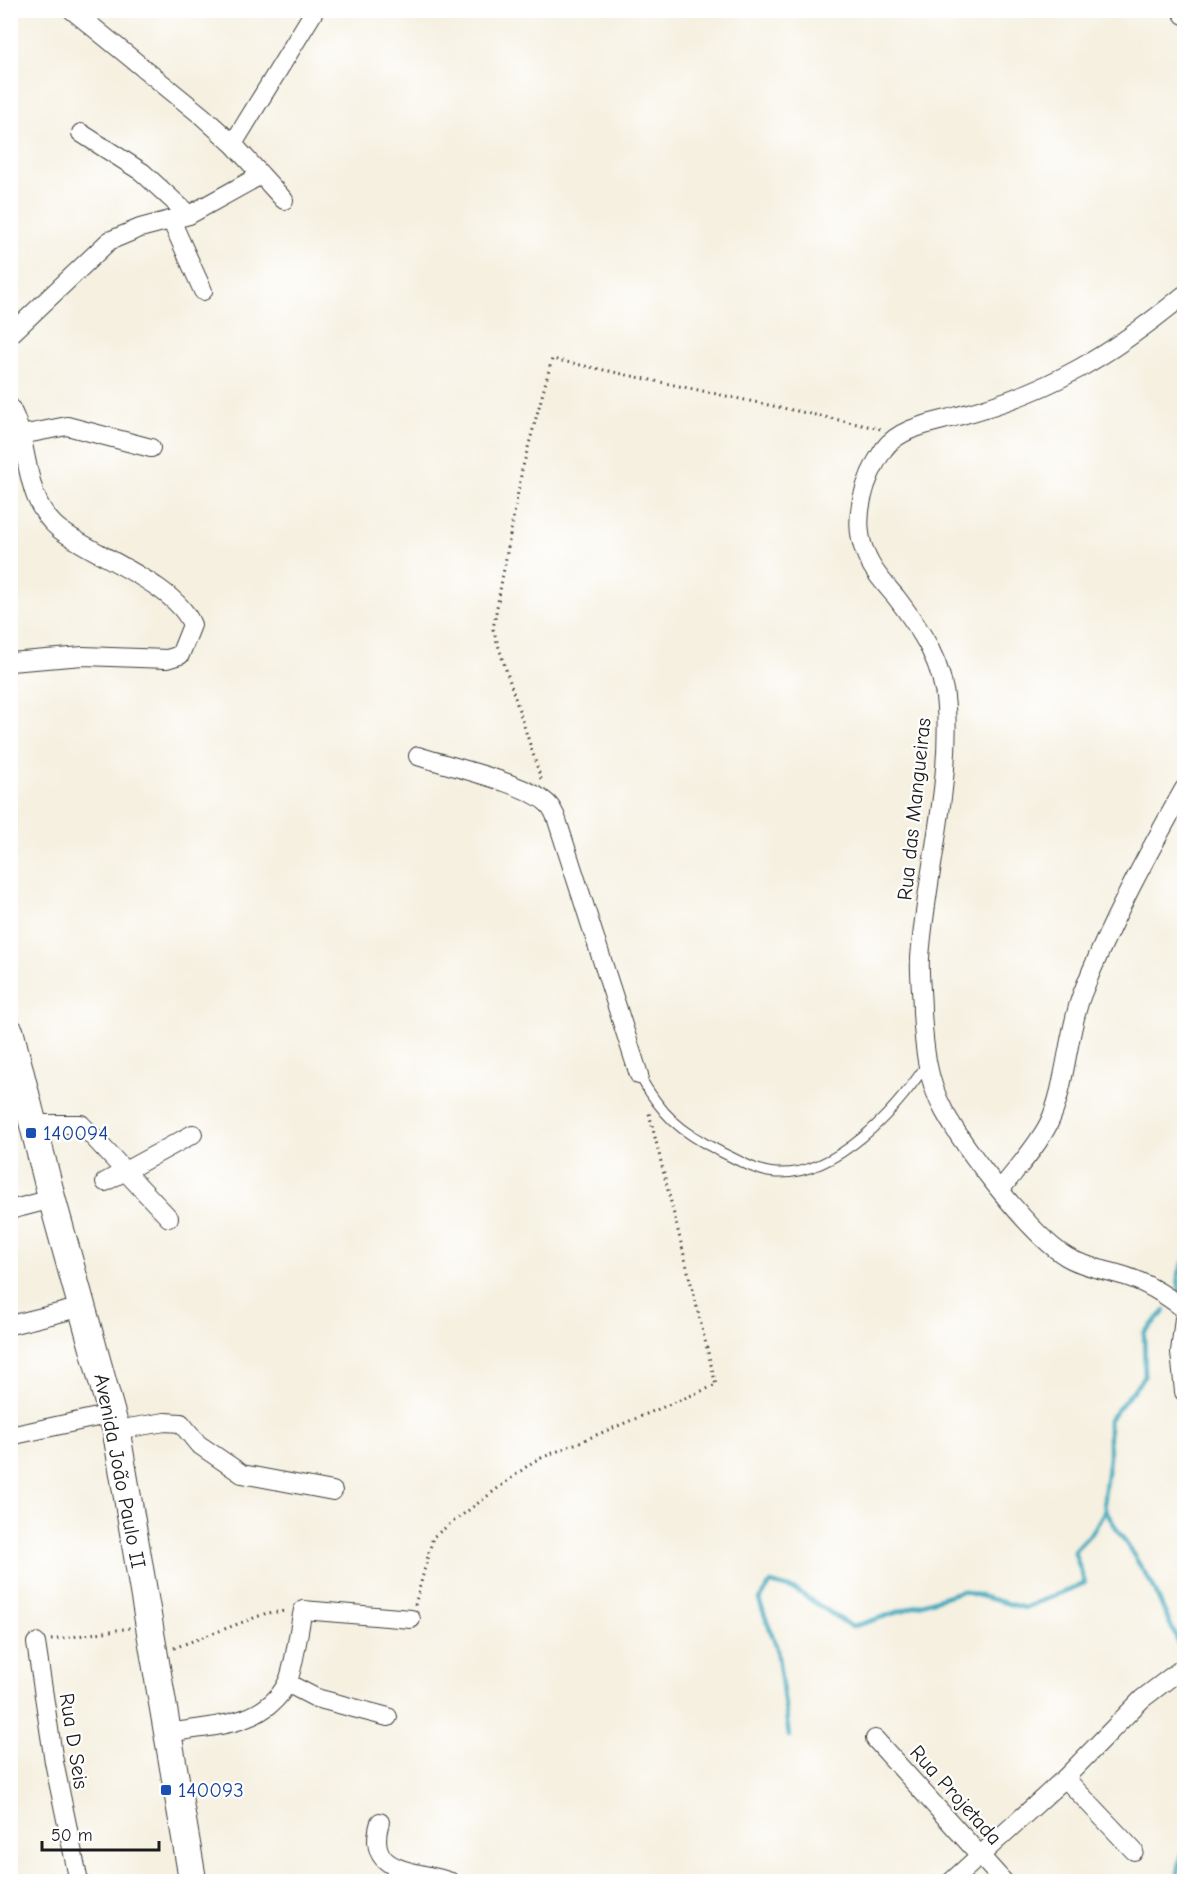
<svg xmlns="http://www.w3.org/2000/svg" width="1195" height="1892" viewBox="0 0 1195 1892" font-family="'Comic Neue',sans-serif">
	<rect width="100%" height="100%" fill="#fff"/>
	<filter id="ink" filterUnits="userSpaceOnUse"><feTurbulence type="fractalNoise" baseFrequency=".0167" numOctaves="2"/><feDisplacementMap in="SourceGraphic" scale="12" xChannelSelector="R" yChannelSelector="G"/><feConvolveMatrix kernelMatrix="1 2 1 2 8 2 1 2 1" color-interpolation-filters="sRGB"/></filter>
	<filter id="wash" filterUnits="userSpaceOnUse"><feTurbulence type="fractalNoise" baseFrequency=".008" numOctaves="4" result="noise"/><feDisplacementMap in="SourceGraphic" scale="24" xChannelSelector="R" yChannelSelector="G"/><feGaussianBlur stdDeviation="1.35" result="paint"/><feColorMatrix in="noise" values="0 0 0 0 0 0 0 0 0 0 0 0 0 0 0 0 0 1.4 0 .05"/><feComposite in="paint" operator="in"/></filter>
	<g filter="url(#wash)">
		<rect width="100%" height="100%" fill="#f5f0e0"/>
		<g fill="none" stroke-linecap="round" stroke-linejoin="round">
			<g stroke="#3ca9bc" stroke-width="4.5">
				<polyline points="1180,1294 1178,1276 1184,1262"/>
				<polyline points="1165,1311 1144,1333 1145,1376 1109,1420 1109,1458 1104,1496 1105,1510 1153,1586 1184,1655"/>
				<polyline points="789,1736 777,1648 759,1600 771,1583 796,1590 852,1627 962,1591 1024,1608 1085,1583 1074,1551 1094,1530 1105,1510"/>
				<polyline points="1176,1882 1184,1845"/>
			</g>
		</g>
	</g>
	<g filter="url(#ink)">
		<g fill="none" stroke-linecap="round" stroke-linejoin="round">
			<g stroke="#3d3c39" stroke-width="11">
				<path id="service" d="M639,1075C662,1115 679,1131 721,1152C738,1160 757,1172 776,1173C837,1176 895,1111 926,1065"/>
			</g>
			<g stroke="#3d3c39" stroke-width="20">
				<g id="minor">
					<polyline points="72,10 202,116 233,144 284,200"/>
					<polyline points="1181,10 1184,15"/>
					<polyline points="81,133 142,172 189,215"/>
					<polyline points="233,144 315,10"/>
					<polyline points="171,220 203,291"/>
					<path d="M1184,295C1111,355 1050,392 958,416C934,423 900,427 884,449C865,477 851,519 865,552C871,569 884,583 896,597C921,630 944,664 946,707C951,791 926,874 920,958C919,976 922,994 922,1012C924,1047 927,1080 944,1111C965,1149 1031,1236 1067,1257C1084,1267 1106,1270 1125,1276C1147,1283 1166,1295 1184,1309"/>
					<polyline points="10,335 109,241 140,228 189,215 261,175"/>
					<path d="M10,407C32,446 21,498 59,529C94,556 176,584 192,625L180,655L167,659L83,656L10,662"/>
					<polyline points="21,435 67,426 151,448"/>
					<path d="M418,756C448,766 530,784 549,805C552,808 554,813 556,817L639,1075"/>
					<polyline points="34,1124 81,1124 169,1218"/>
					<polyline points="105,1182 193,1134"/>
					<path d="M1001,1189C1017,1168 1037,1147 1049,1123C1066,1087 1067,1034 1082,994C1110,923 1147,855 1184,789"/>
					<polyline points="10,1210 52,1199"/>
					<polyline points="1184,1318 1180,1352 1184,1392"/>
					<polyline points="10,1325 83,1307"/>
					<polyline points="116,1430 165,1422 181,1423 198,1444 242,1474 333,1491"/>
					<polyline points="10,1436 111,1414"/>
					<polyline points="36,1643 54,1762 79,1882"/>
					<polyline points="287,1683 316,1698 388,1717"/>
					<path d="M167,1733C209,1726 265,1727 287,1683C294,1670 299,1627 303,1610L411,1619"/>
					<polyline points="875,1739 1004,1882"/>
					<polyline points="1065,1778 1142,1699 1184,1667"/>
					<path d="M380,1822C364,1875 415,1869 451,1882"/>
					<polyline points="951,1882 1065,1778 1134,1851"/>
				</g>
			</g>
			<g stroke="#3d3c39" stroke-width="29">
				<polyline id="secondary" points="10,1032 52,1199 116,1430 193,1882"/>
			</g>
			<g stroke="#3d3c39" stroke-width="3" stroke-dasharray="1.5 4.5" stroke-linecap="butt">
				<polyline points="541,779 493,629 522,470 552,359 881,429"/>
				<polyline points="415,1605 433,1537 534,1461 716,1385 649,1113"/>
				<polyline points="51,1640 130,1628"/>
				<polyline points="10,1646 21,1644"/>
				<polyline points="174,1648 267,1613 287,1611"/>
			</g>
			<use href="#service" stroke="#fff" stroke-width="9"/>
			<use href="#minor" stroke="#fff" stroke-width="18"/>
			<use href="#secondary" stroke="#fff" stroke-width="27"/>
		</g>
	</g>
	<g fill="#1a4fb4" stroke="#fff" stroke-width="2">
		<rect x="25" y="1127" width="12" height="12" rx="3"/>
		<rect x="160" y="1784" width="12" height="12" rx="3"/>
	</g>
	<g text-anchor="middle" dominant-baseline="central" stroke-width="4.5" stroke-linejoin="round" paint-order="stroke">
		<g font-size="21" fill="#1c1c1c" stroke="#fff">
			<text transform="translate(914 809) rotate(-84)">Rua das Mangueiras</text>
			<text transform="translate(120 1471) rotate(79)">Avenida João Paulo II</text>
			<text transform="translate(74 1741) rotate(81)">Rua D Seis</text>
			<text transform="translate(956 1795) rotate(48)">Rua Projetada</text>
		</g>
		<g font-size="21" fill="#164399" stroke="#fff" text-anchor="start">
			<text x="43" y="1133">140094</text>
			<text x="178" y="1790">140093</text>
		</g>
	</g>
	<rect width="1195" height="1892" fill="none" stroke="#fff" stroke-width="36"/>
	<path d="M42 1841v9h117v-9" fill="none" stroke="#1c1c1c" stroke-width="3"/>
	<text x="51" y="1841" font-size="18" fill="#1c1c1c" stroke="#ffffff" stroke-width="4.5" paint-order="stroke">50 m</text>
</svg>
